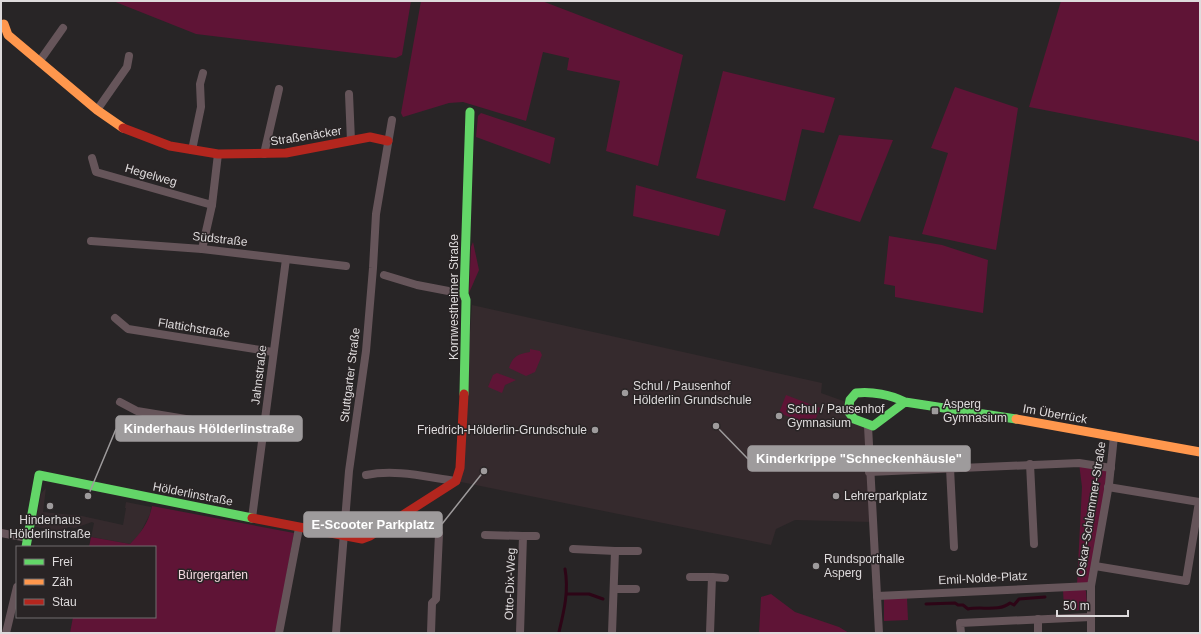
<svg xmlns="http://www.w3.org/2000/svg" width="1201" height="634" viewBox="0 0 1201 634" font-family="Helvetica,sans-serif">
	<rect width="100%" height="100%" fill="#282526"/>
	<g fill="#352a2d">
		<polygon points="472,305 822,383 821,393 849,403 866,431 871,522 795,520 776,529 771,545 456,481 460,468"/>
		<polygon points="46,488 43,512 82,516 123,525 126,508 125,508 126,502 151,507 150,514 139,535 130,544 91,537 94,523 92,522 75,528 69,527 57,532 49,531 49,529 35,527 41,494"/>
	</g>
	<g fill="#5f1436">
		<polygon points="113,1 411,1 402,55 396,58 196,34"/>
		<polygon points="421,1 542,1 683,55 658,166 606,151 620,81 567,70 569,58 543,52 526,121 463,102 449,103 403,117 401,113"/>
		<polygon points="1061,1 1200,1 1200,142 1188,138 1029,107"/>
		<polygon points="723,71 835,98 824,133 802,129 785,201 696,178"/>
		<polygon points="955,87 1018,108 996,250 922,234 948,153 931,148"/>
		<polygon points="481,113 555,138 550,164 476,137 478,116"/>
		<polygon points="839,135 893,140 860,222 813,208"/>
		<polygon points="636,185 726,210 719,236 633,216"/>
		<polygon points="889,236 942,245 988,260 983,313 895,297 895,286 884,284"/>
		<polygon points="473,242 479,270 469,293 471,247"/>
		<path d="M530,349L540,351L542,355L535,372L526,376L509,368C513,356 518,354 530,352Z"/>
		<polygon points="497,373 516,380 505,385 502,393 488,387 493,375"/>
		<polygon points="786,395 820,408 813,426 779,413"/>
		<polygon points="1079,463 1111,468 1091,586 1077,585 1082,487"/>
		<path d="M152,506L294,533L276,633H70L73,617H155V547H89L91,537L130,544C141,533 149,522 152,506Z"/>
		<polygon points="1082,588 1086,591 1087,606 1083,610 1064,611 1063,589"/>
		<polygon points="771,594 795,612 839,627 849,633 759,633 761,597"/>
		<polygon points="907,598 908,620 884,621 884,599"/>
	</g>
	<g fill="none" stroke-linecap="round" stroke-linejoin="round">
		<g stroke="#2d0516" stroke-width="3">
			<polyline points="567,594 589,594 603,599"/>
			<path d="M926,604L955,603L958,605H963L968,609C981,606 999,612 1010,603L1014,605L1019,599L1045,597"/>
			<path d="M559,632C564,611 569,591 565,569"/>
		</g>
		<g stroke="#66555a" stroke-width="8">
			<polyline points="39,62 63,28"/>
			<polyline points="349,94 351,141"/>
			<polyline points="97,110 127,67 129,56"/>
			<polyline points="192,150 201,107 200,84 203,73"/>
			<polyline points="264,154 279,89"/>
			<polyline points="92,158 96,172 212,205 218,154"/>
			<polyline points="91,241 202,249 346,266"/>
			<polyline points="202,249 212,205"/>
			<polyline points="384,275 417,285 464,294"/>
			<polyline points="115,318 128,329 273,352"/>
			<polyline points="120,402 137,411 264,432"/>
			<polyline points="868,426 879,633"/>
			<polyline points="1030,464 1034,544"/>
			<polyline points="950,468 954,547"/>
			<polyline points="869,472 1079,463 1111,468"/>
			<path d="M366,475C396,469 426,477 456,481"/>
			<polyline points="252,518 286,259"/>
			<polyline points="1,533 28,538"/>
			<polyline points="485,535 523,536 520,633"/>
			<polyline points="523,536 536,536"/>
			<polyline points="573,549 615,551"/>
			<polyline points="1095,566 1186,581 1199,502 1108,487"/>
			<polyline points="690,577 712,577 710,633"/>
			<polyline points="712,577 725,578"/>
			<polyline points="614,589 636,589"/>
			<polyline points="877,596 1091,586"/>
			<polyline points="1038,619 1038,633"/>
			<polyline points="6,633 17,587"/>
			<polyline points="279,633 299,528"/>
			<polyline points="336,633 349,471 366,351 373,268 376,214 392,120"/>
			<polyline points="431,633 432,603 436,599 439,534"/>
			<polyline points="612,633 615,551 638,551"/>
			<polyline points="961,633 960,623 1091,617"/>
			<polyline points="1091,633 1091,586 1109,484 1114,436"/>
		</g>
		<g stroke="#63d668" stroke-width="9">
			<polyline points="464,394 466,300 464,294 470,112"/>
			<path d="M905,402L873,426L854,419L848,411L850,400L856,393C872,391 891,395 905,402L1016,419"/>
			<polyline points="26,547 39,475 252,518"/>
		</g>
		<g stroke="#ff974d" stroke-width="9">
			<polyline points="4,24 8,35 97,110 123,128"/>
			<polyline points="1016,419 1200,452"/>
		</g>
		<g stroke="#b3261e" stroke-width="9">
			<polyline points="123,128 170,146 218,154 286,153 370,137 388,141"/>
			<polyline points="252,518 362,539 370,536 456,481 460,468 464,394"/>
		</g>
	</g>
	<g fill="#9e9b9c" stroke="#292425" stroke-width="1.5">
		<circle cx="625" cy="393" r="4"/>
		<rect x="931" y="407" width="8" height="8" rx="2"/>
		<circle cx="779" cy="416" r="4"/>
		<circle cx="595" cy="430" r="4"/>
		<circle cx="836" cy="496" r="4"/>
		<circle cx="50" cy="506" r="4"/>
		<circle cx="816" cy="566" r="4"/>
	</g>
	<g text-anchor="middle" dominant-baseline="central" stroke-width="3" stroke-linejoin="round" paint-order="stroke">
		<g font-size="12" fill="#dedbdc" stroke="#292425">
			<text transform="translate(306 136) rotate(-9)">Straßenäcker</text>
			<text transform="translate(151 175) rotate(16)">Hegelweg</text>
			<text transform="translate(220 239) rotate(6)">Südstraße</text>
			<text transform="translate(454 297) rotate(-90)">Kornwestheimer Straße</text>
			<text transform="translate(194 328) rotate(9)">Flattichstraße</text>
			<text transform="translate(259 375) rotate(-83)">Jahnstraße</text>
			<text transform="translate(350 375) rotate(-83)">Stuttgarter Straße</text>
			<text transform="translate(1055 414) rotate(10)">Im Überrück</text>
			<text transform="translate(193 494) rotate(11)">Hölderlinstraße</text>
			<text transform="translate(1091 509) rotate(-81)">Oskar-Schlemmer-Straße</text>
			<text transform="translate(983 578) rotate(-3)">Emil-Nolde-Platz</text>
			<text transform="translate(510 584) rotate(-88)">Otto-Dix-Weg</text>
		</g>
		<g font-size="12" fill="#dedbdc" stroke="#292425" text-anchor="start">
			<text x="633" y="386">Schul / Pausenhof<tspan x="633" dy="14">Hölderlin Grundschule</tspan></text>
			<text x="943" y="404">Asperg<tspan x="943" dy="14">Gymnasium</tspan></text>
			<text x="787" y="409">Schul / Pausenhof<tspan x="787" dy="14">Gymnasium</tspan></text>
			<text x="587" y="430" text-anchor="end">Friedrich-Hölderlin-Grundschule</text>
			<text x="844" y="496">Lehrerparkplatz</text>
			<text x="50" y="520" text-anchor="middle">Hinderhaus<tspan x="50" dy="14">Hölderlinstraße</tspan></text>
			<text x="824" y="559">Rundsporthalle<tspan x="824" dy="14">Asperg</tspan></text>
		</g>
		<g font-size="12" fill="#f3d8df" stroke="#292425">
			<text x="213" y="575">Bürgergarten</text>
		</g>
	</g>
	<path fill="none" stroke="#9e9b9c" stroke-width="1.5" d="M88 496L116 429M716 426L748 459M484 471L442 524"/>
	<g fill="#9e9b9c" stroke="#292425" stroke-width="1.5">
		<circle cx="88" cy="496" r="4"/>
		<circle cx="716" cy="426" r="4"/>
		<circle cx="484" cy="471" r="4"/>
	</g>
	<g fill="#9e9b9c" stroke="#9e9b9c" stroke-width="1.5">
		<rect x="116" y="416" width="186" height="25" rx="4"/>
		<rect x="748" y="446" width="222" height="25" rx="4"/>
		<rect x="304" y="512" width="138" height="25" rx="4"/>
	</g>
	<g font-size="13" text-anchor="middle" font-weight="bold" fill="#fff">
		<text x="209" y="433">Kinderhaus Hölderlinstraße</text>
		<text x="859" y="463">Kinderkrippe "Schneckenhäusle"</text>
		<text x="373" y="529">E-Scooter Parkplatz</text>
	</g>
	<rect width="1201" height="634" fill="none" stroke="#dedbdc" stroke-width="4"/>
	<rect x="16" y="546" width="140" height="72" fill="#292425" stroke="#716d6e"/>
	<rect x="24" y="559" width="20" height="6" fill="#63d668" stroke="#716d6e"/>
	<text x="52" y="566" font-size="12" fill="#dedbdc">Frei</text>
	<rect x="24" y="579" width="20" height="6" fill="#ff974d" stroke="#716d6e"/>
	<text x="52" y="586" font-size="12" fill="#dedbdc">Zäh</text>
	<rect x="24" y="599" width="20" height="6" fill="#b3261e" stroke="#716d6e"/>
	<text x="52" y="606" font-size="12" fill="#dedbdc">Stau</text>
	<path d="M1057 610v6h71v-6" fill="none" stroke="#dedbdc" stroke-width="2"/>
	<text x="1063" y="610" font-size="12" fill="#dedbdc" stroke="#292425" stroke-width="3" paint-order="stroke">50 m</text>
</svg>
